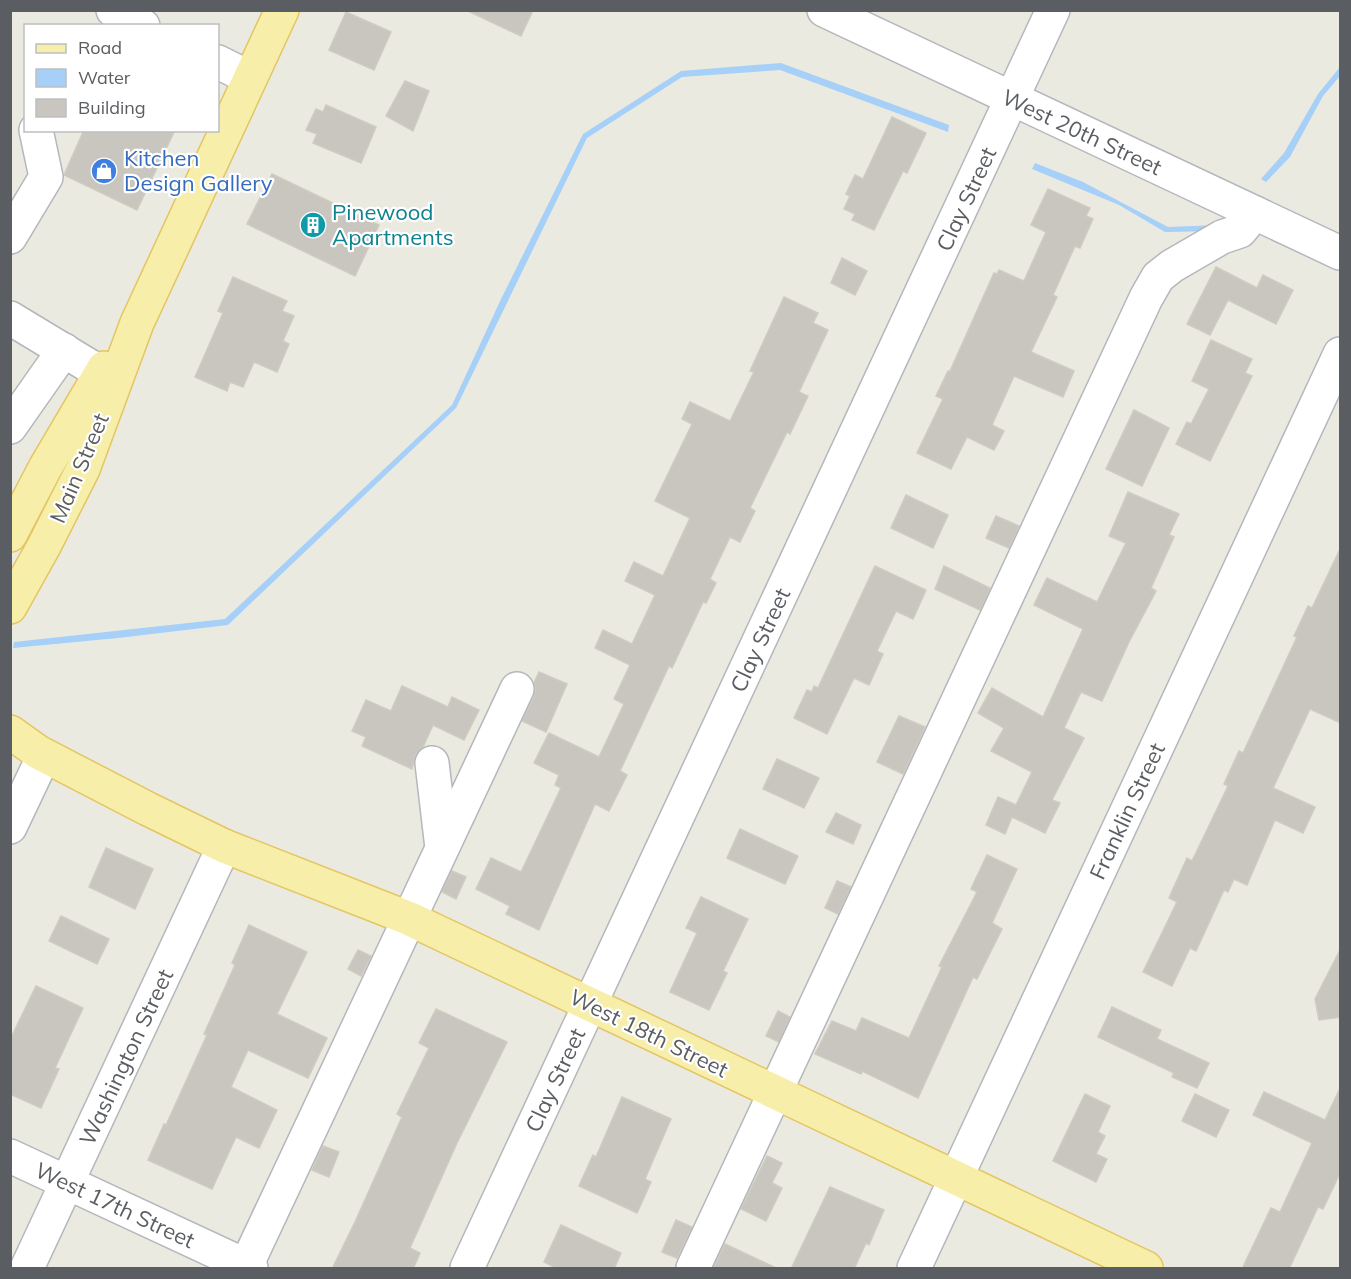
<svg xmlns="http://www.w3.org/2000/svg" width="1351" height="1279" viewBox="0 0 1351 1279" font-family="Mulish,sans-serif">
	<rect width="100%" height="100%" fill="#ebeae1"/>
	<g fill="#a6d0f7">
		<polygon points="781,63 949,125 948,132 780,70 682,77 587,138 456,408 228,625 118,638 13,648 14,642 225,619 452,405 501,299 583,134 681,71"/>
		<polygon points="1340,67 1340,76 1323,96 1290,157 1266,182 1261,179 1284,153 1318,94"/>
		<polygon points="1035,163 1083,182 1168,227 1219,225 1227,217 1233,220 1223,231 1165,232 1119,205 1032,169"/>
	</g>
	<g fill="#c9c6c0" stroke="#cfcbc0" stroke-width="1.5">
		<polygon points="466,10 533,10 521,36"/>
		<polygon points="346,12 391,32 374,70 329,50"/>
		<polygon points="405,81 429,91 413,131 386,116"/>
		<polygon points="326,105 376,127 361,163 313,143 317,134 306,130 316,109 323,112"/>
		<polygon points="892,117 926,133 907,173 903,171 874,230 852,220 855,214 844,209 850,196 846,194 855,175 863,179"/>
		<polygon points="84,130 175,130 137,210 64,175"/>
		<polygon points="272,174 379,225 355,276 247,224"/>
		<polygon points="1048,189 1090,208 1086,216 1093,219 1080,248 1075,246 1053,295 1057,297 1031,352 1074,371 1063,397 1014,376 992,425 1004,431 994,450 967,437 951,469 917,453 943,399 936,396 948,371 950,371 994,273 997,274 999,270 1024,281 1046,232 1031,225"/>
		<polygon points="842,258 867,271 855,295 831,283"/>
		<polygon points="1216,267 1257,288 1263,275 1293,290 1276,324 1228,300 1210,335 1187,324"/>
		<polygon points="233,277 287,301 282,311 294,316 283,341 289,344 277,372 254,362 243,387 230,382 227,391 195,377 223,313 218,311"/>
		<polygon points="784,297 818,313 813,323 828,330 799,392 808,396 790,434 787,432 750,508 755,511 740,542 730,537 710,579 716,583 706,603 703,602 672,668 669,666 620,771 627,775 609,811 595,804 539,930 506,914 510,906 476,889 491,858 521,872 561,788 555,785 559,775 534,763 549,733 599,757 624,704 614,699 630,665 595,648 603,630 632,644 655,595 625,581 634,562 663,576 690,518 655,501 692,424 682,419 690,402 730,421 754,372 750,371"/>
		<polygon points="1211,340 1252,359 1245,373 1252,376 1210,461 1176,444 1187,422 1191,424 1209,389 1192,381"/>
		<polygon points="1134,410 1169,428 1142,486 1106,469"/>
		<polygon points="1128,492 1179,514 1169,535 1174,537 1151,588 1156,591 1129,642 1102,701 1081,692 1064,728 1084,738 1052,800 1060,803 1045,833 1012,817 1005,834 986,825 998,797 1016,805 1032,772 991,751 1004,728 978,713 992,688 1043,717 1083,629 1034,605 1047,578 1097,602 1126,543 1109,536"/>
		<polygon points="906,495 948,515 933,548 891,528"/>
		<polygon points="996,516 1019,526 1009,548 986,538"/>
		<polygon points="1341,547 1341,723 1310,709 1273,788 1315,807 1303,833 1275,820 1247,885 1234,879 1228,892 1224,890 1196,951 1190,948 1172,986 1143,972 1177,902 1169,898 1187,858 1192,861 1228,786 1224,784 1239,751 1243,753 1297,637 1294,636 1308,606 1312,608"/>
		<polygon points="875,566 926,590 913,619 896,611 877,651 883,654 869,685 854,678 827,734 794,718 807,690 812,692 814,686 818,688"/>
		<polygon points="944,566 990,588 980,610 935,589"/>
		<polygon points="539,672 567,684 546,732 522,721 534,697 536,688 534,683"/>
		<polygon points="402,686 448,707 452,697 479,710 464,740 433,725 423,747 415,755 412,769 362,746 366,737 352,731 366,700 391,711"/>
		<polygon points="899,716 925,727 903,774 877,762"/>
		<polygon points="777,759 819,778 804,808 763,789"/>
		<polygon points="836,813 861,825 853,844 826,832"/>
		<polygon points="740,829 798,856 785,884 727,858"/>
		<polygon points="106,848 153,869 135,909 89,887"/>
		<polygon points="987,855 1017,869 992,923 1002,929 977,979 973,977 918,1098 862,1071 861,1074 815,1054 832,1021 856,1031 862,1018 909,1038 942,967 939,966 977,892 971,889"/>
		<polygon points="452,871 466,877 456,899 442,892"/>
		<polygon points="837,881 851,887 838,914 825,908"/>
		<polygon points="701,897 748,919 723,971 727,973 709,1010 670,992 697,933 686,928"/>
		<polygon points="61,916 109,939 97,964 49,941"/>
		<polygon points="249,925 307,952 277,1014 327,1038 308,1078 248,1050 231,1087 277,1110 259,1148 236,1137 212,1189 148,1160 164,1124 166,1125 207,1035 204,1034 235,965 232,963"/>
		<polygon points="1341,948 1341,1017 1319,1020 1315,999"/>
		<polygon points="358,950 371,956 361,976 348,969"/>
		<polygon points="36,986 83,1008 55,1068 59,1069 41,1108 10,1094 10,1040"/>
		<polygon points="1112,1007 1161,1030 1157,1039 1209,1063 1197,1088 1172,1077 1174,1073 1098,1037"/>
		<polygon points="436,1009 507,1042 457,1143 410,1248 420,1253 413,1269 332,1269 355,1222 402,1117 397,1114 429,1048 419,1043"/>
		<polygon points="778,1011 790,1017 779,1042 766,1036"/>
		<polygon points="1341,1086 1341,1171 1323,1209 1318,1207 1289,1269 1242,1269 1271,1208 1280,1212 1312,1143 1253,1115 1264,1092 1325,1120"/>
		<polygon points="1085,1094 1110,1106 1098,1132 1105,1136 1096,1154 1107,1159 1096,1182 1053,1161"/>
		<polygon points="1195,1094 1229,1110 1216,1137 1182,1121"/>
		<polygon points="622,1097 671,1119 645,1179 651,1182 637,1213 579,1186 593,1155 596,1157"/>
		<polygon points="323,1146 339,1152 329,1177 312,1170"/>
		<polygon points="767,1156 782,1163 772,1183 782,1188 766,1221 741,1209"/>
		<polygon points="830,1187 884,1210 869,1245 866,1243 854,1269 791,1269"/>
		<polygon points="676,1220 692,1227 677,1258 662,1252"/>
		<polygon points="561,1225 621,1253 614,1269 558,1269 544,1262"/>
		<polygon points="725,1244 778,1269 713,1269"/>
	</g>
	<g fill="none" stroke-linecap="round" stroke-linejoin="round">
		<g stroke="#b4b7bb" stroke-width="36">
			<g id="minor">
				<polyline points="113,10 143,26"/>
				<polyline points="824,10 1340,253"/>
				<polyline points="218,62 250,78"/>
				<polyline points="10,237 46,177 36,130"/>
				<polyline points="10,318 101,373"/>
				<polyline points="10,427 64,350"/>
				<polyline points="432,763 442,848"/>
				<polyline points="10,827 38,768"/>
				<polyline points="10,1156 251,1268"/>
				<polyline points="246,1266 517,689"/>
				<polyline points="27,1268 224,846"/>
				<polyline points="467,1268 1053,10"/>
				<path d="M693,1268C845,946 995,622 1146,298L1158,277L1172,266L1222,237L1240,231L1255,213"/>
				<polyline points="914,1268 1340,354"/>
			</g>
		</g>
		<g stroke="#e4c562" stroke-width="36">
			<g id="major">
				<polyline points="10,535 45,468 104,368"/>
				<polyline points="10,607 44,546 83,469 137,323 282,10"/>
				<polyline points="10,732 38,752 148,809 224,846 408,918 1146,1268"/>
			</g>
		</g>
		<use href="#minor" stroke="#fff" stroke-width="33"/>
		<use href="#major" stroke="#f7eeaa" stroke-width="33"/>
	</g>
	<defs>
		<g id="shop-disc" transform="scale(1.35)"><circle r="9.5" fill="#3f7fe0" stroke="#fff"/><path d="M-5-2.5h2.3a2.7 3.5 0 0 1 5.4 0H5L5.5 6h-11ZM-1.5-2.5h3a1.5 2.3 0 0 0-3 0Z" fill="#fff"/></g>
		<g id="building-disc" transform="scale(1.35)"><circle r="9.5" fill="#0f9aa8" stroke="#fff"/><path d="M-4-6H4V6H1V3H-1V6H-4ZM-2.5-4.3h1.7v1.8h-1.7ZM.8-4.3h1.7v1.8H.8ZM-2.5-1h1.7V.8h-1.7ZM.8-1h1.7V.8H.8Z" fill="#fff"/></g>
	</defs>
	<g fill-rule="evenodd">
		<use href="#shop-disc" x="104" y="171"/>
		<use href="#building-disc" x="313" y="225"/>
	</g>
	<g text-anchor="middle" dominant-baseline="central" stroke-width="4.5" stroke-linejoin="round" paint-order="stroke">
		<g font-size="22" fill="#5a5d61" stroke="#fff">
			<text transform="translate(1082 132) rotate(25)">West 20th Street</text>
			<text transform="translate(966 199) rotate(-65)">Clay Street</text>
			<text transform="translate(79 468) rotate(-67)">Main Street</text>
			<text transform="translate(760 640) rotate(-65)">Clay Street</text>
			<text transform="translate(1127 811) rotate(-65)">Franklin Street</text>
			<text transform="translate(649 1033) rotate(26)">West 18th Street</text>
			<text transform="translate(126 1057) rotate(-65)">Washington Street</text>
			<text transform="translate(555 1080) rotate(-65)">Clay Street</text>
			<text transform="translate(115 1205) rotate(25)">West 17th Street</text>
		</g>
		<g font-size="22" fill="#366cbe" stroke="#fff" text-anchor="start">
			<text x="124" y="158">Kitchen<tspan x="124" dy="25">Design Gallery</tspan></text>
		</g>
		<g font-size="22" fill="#0d838f" stroke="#fff" text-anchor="start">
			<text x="332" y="212">Pinewood<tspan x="332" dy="25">Apartments</tspan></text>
		</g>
	</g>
	<rect width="1351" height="1279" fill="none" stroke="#5a5d61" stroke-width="24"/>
	<rect x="24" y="24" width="195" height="108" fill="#ffffff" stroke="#bdbec0" stroke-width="1.5"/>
	<rect x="36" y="44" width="30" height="9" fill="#f7eeaa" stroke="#bdbec0" stroke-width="1.5"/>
	<text x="78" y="54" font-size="18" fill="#5a5d61">Road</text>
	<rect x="36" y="69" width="30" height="18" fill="#a6d0f7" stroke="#bdbec0" stroke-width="1.5"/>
	<text x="78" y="84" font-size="18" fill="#5a5d61">Water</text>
	<rect x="36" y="99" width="30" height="18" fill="#c9c6c0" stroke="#bdbec0" stroke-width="1.5"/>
	<text x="78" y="114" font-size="18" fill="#5a5d61">Building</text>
</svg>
